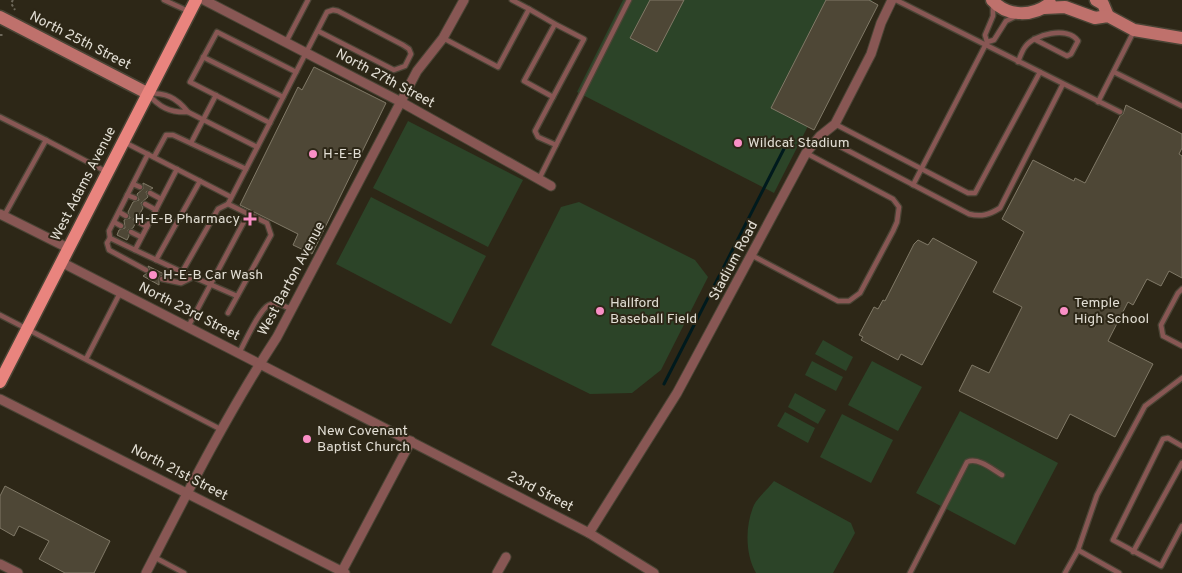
<svg xmlns="http://www.w3.org/2000/svg" width="1182" height="573" viewBox="0 0 1182 573" font-family="Overpass,sans-serif">
	<rect width="100%" height="100%" fill="#2d2717"/>
	<g fill="#2c4428">
		<polygon points="623,0 872,0 774,193 577,92"/>
		<polygon points="408,121 523,180 488,247 373,188"/>
		<polygon points="371,197 486,256 451,324 336,264"/>
		<polygon points="579,202 695,260 708,277 661,370 632,393 590,394 491,345 561,207"/>
		<polygon points="823,340 853,357 846,371 815,354"/>
		<polygon points="812,361 843,377 836,391 805,375"/>
		<polygon points="872,361 922,387 898,431 848,405"/>
		<polygon points="795,393 826,410 818,424 788,407"/>
		<polygon points="960,411 1058,463 1015,545 916,493"/>
		<polygon points="785,412 815,428 808,443 777,426"/>
		<polygon points="842,414 893,440 871,483 820,457"/>
		<path d="M774,481L851,523L855,533L833,573H756C745,554 745,525 754,505C758,497 768,489 774,481Z"/>
	</g>
	<g fill="none" stroke-linecap="round" stroke-linejoin="round">
		<polyline stroke="#001a1d" stroke-width="3" points="664,384 789,139"/>
	</g>
	<g fill="#4e4736" stroke="#807967">
		<polygon points="650,0 684,0 657,52 630,38"/>
		<polygon points="826,0 869,0 878,5 814,130 771,108"/>
		<polygon points="314,67 386,103 312,254 293,245 298,234 240,205 298,87 302,90"/>
		<polygon points="1126,105 1182,134 1182,148 1179,154 1182,156 1182,278 1169,271 1161,286 1147,279 1133,305 1128,302 1108,341 1153,364 1115,437 1070,414 1057,439 959,391 972,365 989,373 1022,307 993,292 1024,232 1002,219 1033,160 1074,181 1075,178 1085,183 1120,116 1123,114"/>
		<polygon points="143,183 153,188 146,192 148,197 141,203 143,208 138,217 133,219 135,224 133,228 128,230 129,236 127,240 117,235 119,230 125,228 124,220 130,218 128,212 133,202 139,200 137,194 143,189"/>
		<polygon points="933,238 977,262 922,365 901,354 898,360 861,340 863,337 859,335 874,307 878,309 883,300 885,301 914,244 918,240 928,245"/>
		<polygon points="148,266 164,274 159,277 159,285 143,276 150,271"/>
		<polygon points="5,486 110,541 94,573 65,573 39,559 49,541 19,526 14,536 0,528 0,496"/>
	</g>
	<g fill="none" stroke-linecap="round" stroke-linejoin="round">
		<g stroke="#4a4435" stroke-width="7">
			<g id="lane">
				<polyline points="164,0 188,11"/>
				<polyline points="896,0 1120,112"/>
				<polyline points="529,9 555,24 524,81 553,97 584,39 555,24"/>
				<polyline points="443,38 498,67 529,9 512,0"/>
				<polyline points="286,42 308,0"/>
				<polyline points="987,42 994,40 1006,21 1014,17"/>
				<polyline points="203,57 283,97"/>
				<path d="M1018,62C1020,57 1022,51 1025,47C1034,34 1068,26 1078,41L1071,54L1067,56L1034,39"/>
				<polyline points="1114,72 1182,106"/>
				<path d="M147,93C166,93 176,97 188,112C170,113 159,107 147,93Z"/>
				<polyline points="1098,102 1134,31"/>
				<polyline points="188,112 257,147"/>
				<polyline points="0,117 46,140"/>
				<polyline points="270,123 190,82 217,32 296,72"/>
				<polyline points="835,124 968,193 975,193 1040,72"/>
				<path d="M820,136L969,214C981,217 989,215 1000,208L1063,84"/>
				<polyline points="126,143 231,197"/>
				<polyline points="191,143 216,95"/>
				<polyline points="556,145 629,0"/>
				<polyline points="154,157 166,135 173,135 246,169"/>
				<polyline points="177,169 135,250 182,272"/>
				<polyline points="539,179 556,145 538,137 535,131 553,97"/>
				<polyline points="133,184 140,187"/>
				<polyline points="913,185 987,42 985,35 993,16 993,6"/>
				<polyline points="150,193 161,199"/>
				<polyline points="127,195 135,198"/>
				<polyline points="145,204 156,210"/>
				<polyline points="228,204 218,209 182,272 237,296"/>
				<polyline points="119,212 126,216"/>
				<polyline points="4,216 46,140 105,171"/>
				<polyline points="137,221 147,227"/>
				<polyline points="114,222 121,226"/>
				<polyline points="131,232 141,237"/>
				<polyline points="110,238 107,243 109,250 146,270"/>
				<polyline points="135,250 110,238 109,231 148,154"/>
				<polyline points="753,256 838,301 849,301 860,293 893,231 897,222 899,207 893,199 806,153"/>
				<polyline points="156,260 200,181"/>
				<polyline points="162,279 181,283 193,277"/>
				<polyline points="1182,289 1178,293 1161,325 1163,336 1182,346"/>
				<polyline points="228,313 271,235 267,223 228,204 327,12 333,10 338,11 403,45 409,49 411,54 405,66 394,70 318,31"/>
				<polyline points="0,315 222,430"/>
				<polyline points="188,327 248,214"/>
				<path d="M239,353C245,342 259,310 269,305C276,301 285,307 292,309"/>
				<polyline points="86,359 120,293"/>
				<polyline points="1182,446 1168,438 1163,439 1113,540 1161,566 1182,526"/>
				<polyline points="1078,550 1097,495 1145,406 1182,378"/>
				<polyline points="1133,552 1182,463"/>
				<polyline points="154,557 184,573"/>
				<path d="M910,573L967,462C978,457 992,469 1002,475"/>
				<polyline points="1065,573 1078,550 1119,573"/>
			</g>
		</g>
		<g stroke="#4a4435" stroke-width="11">
			<g id="street">
				<polyline points="204,0 401,102 551,186"/>
				<polyline points="0,214 68,248"/>
				<polyline points="61,262 589,533 654,573"/>
				<polyline points="0,399 345,573"/>
				<polyline points="589,533 677,393 806,153 820,136 835,124 871,54 881,23 892,0"/>
				<polyline points="0,564 18,573"/>
				<path d="M146,573C187,493 228,412 277,337L417,71L443,38L464,0"/>
				<polyline points="341,573 411,441"/>
				<polyline points="497,573 506,557"/>
			</g>
		</g>
		<g stroke="#4a4435" stroke-width="15">
			<g id="secondary">
				<path d="M992,0C1007,17 1033,17 1050,3"/>
				<polyline points="1096,0 1103,4 1108,16"/>
				<polyline points="1044,8 1065,7 1095,18 1108,16 1134,30 1182,38"/>
				<polyline points="0,17 147,93"/>
			</g>
		</g>
		<g stroke="#4a4435" stroke-width="15">
			<polyline id="primary" points="0,382 196,0"/>
		</g>
		<g stroke="#6d685a" stroke-width="2" stroke-dasharray="2.5 2.5" stroke-linecap="butt">
			<polyline points="13,0 11,3 15,10"/>
			<polyline points="0,35 3,35"/>
		</g>
		<use href="#lane" stroke="#885754" stroke-width="4.5"/>
		<use href="#street" stroke="#885754" stroke-width="9"/>
		<use href="#secondary" stroke="#bf716c" stroke-width="12"/>
		<use href="#primary" stroke="#e9847e" stroke-width="12"/>
	</g>
	<g fill="#fa8fc6" stroke="#2d2717" stroke-width="2">
		<circle cx="738" cy="143" r="5"/>
		<circle cx="313" cy="154" r="5"/>
		<path d="M247.5 211.5h5v5h5v5h-5v5h-5v-5h-5v-5h5z"/>
		<circle cx="153" cy="275" r="5"/>
		<circle cx="600" cy="311" r="5"/>
		<circle cx="1064" cy="311" r="5"/>
		<circle cx="307" cy="439" r="5"/>
	</g>
	<g text-anchor="middle" dominant-baseline="central" stroke-width="4" stroke-linejoin="round" paint-order="stroke">
		<g font-size="14" fill="#e2ded4" stroke="#2d2717">
			<text transform="translate(80 41) rotate(27)">North 25th Street</text>
			<text transform="translate(385 79) rotate(28)">North 27th Street</text>
			<text transform="translate(84 184) rotate(-63)">West Adams Avenue</text>
			<text transform="translate(734 261) rotate(-62)">Stadium Road</text>
			<text transform="translate(292 279) rotate(-62)">West Barton Avenue</text>
			<text transform="translate(189 312) rotate(27)">North 23rd Street</text>
			<text transform="translate(179 473) rotate(27)">North 21st Street</text>
			<text transform="translate(540 492) rotate(27)">23rd Street</text>
		</g>
		<g font-size="14" fill="#e2ded4" stroke="#2d2717" text-anchor="start">
			<text x="748" y="143">Wildcat Stadium</text>
			<text x="323" y="154">H-E-B</text>
			<text x="240" y="219" text-anchor="end">H-E-B Pharmacy</text>
			<text x="163" y="275">H-E-B Car Wash</text>
			<text x="610" y="303">Hallford<tspan x="610" dy="16">Baseball Field</tspan></text>
			<text x="1074" y="303">Temple<tspan x="1074" dy="16">High School</tspan></text>
			<text x="317" y="431">New Covenant<tspan x="317" dy="16">Baptist Church</tspan></text>
		</g>
	</g>
</svg>
